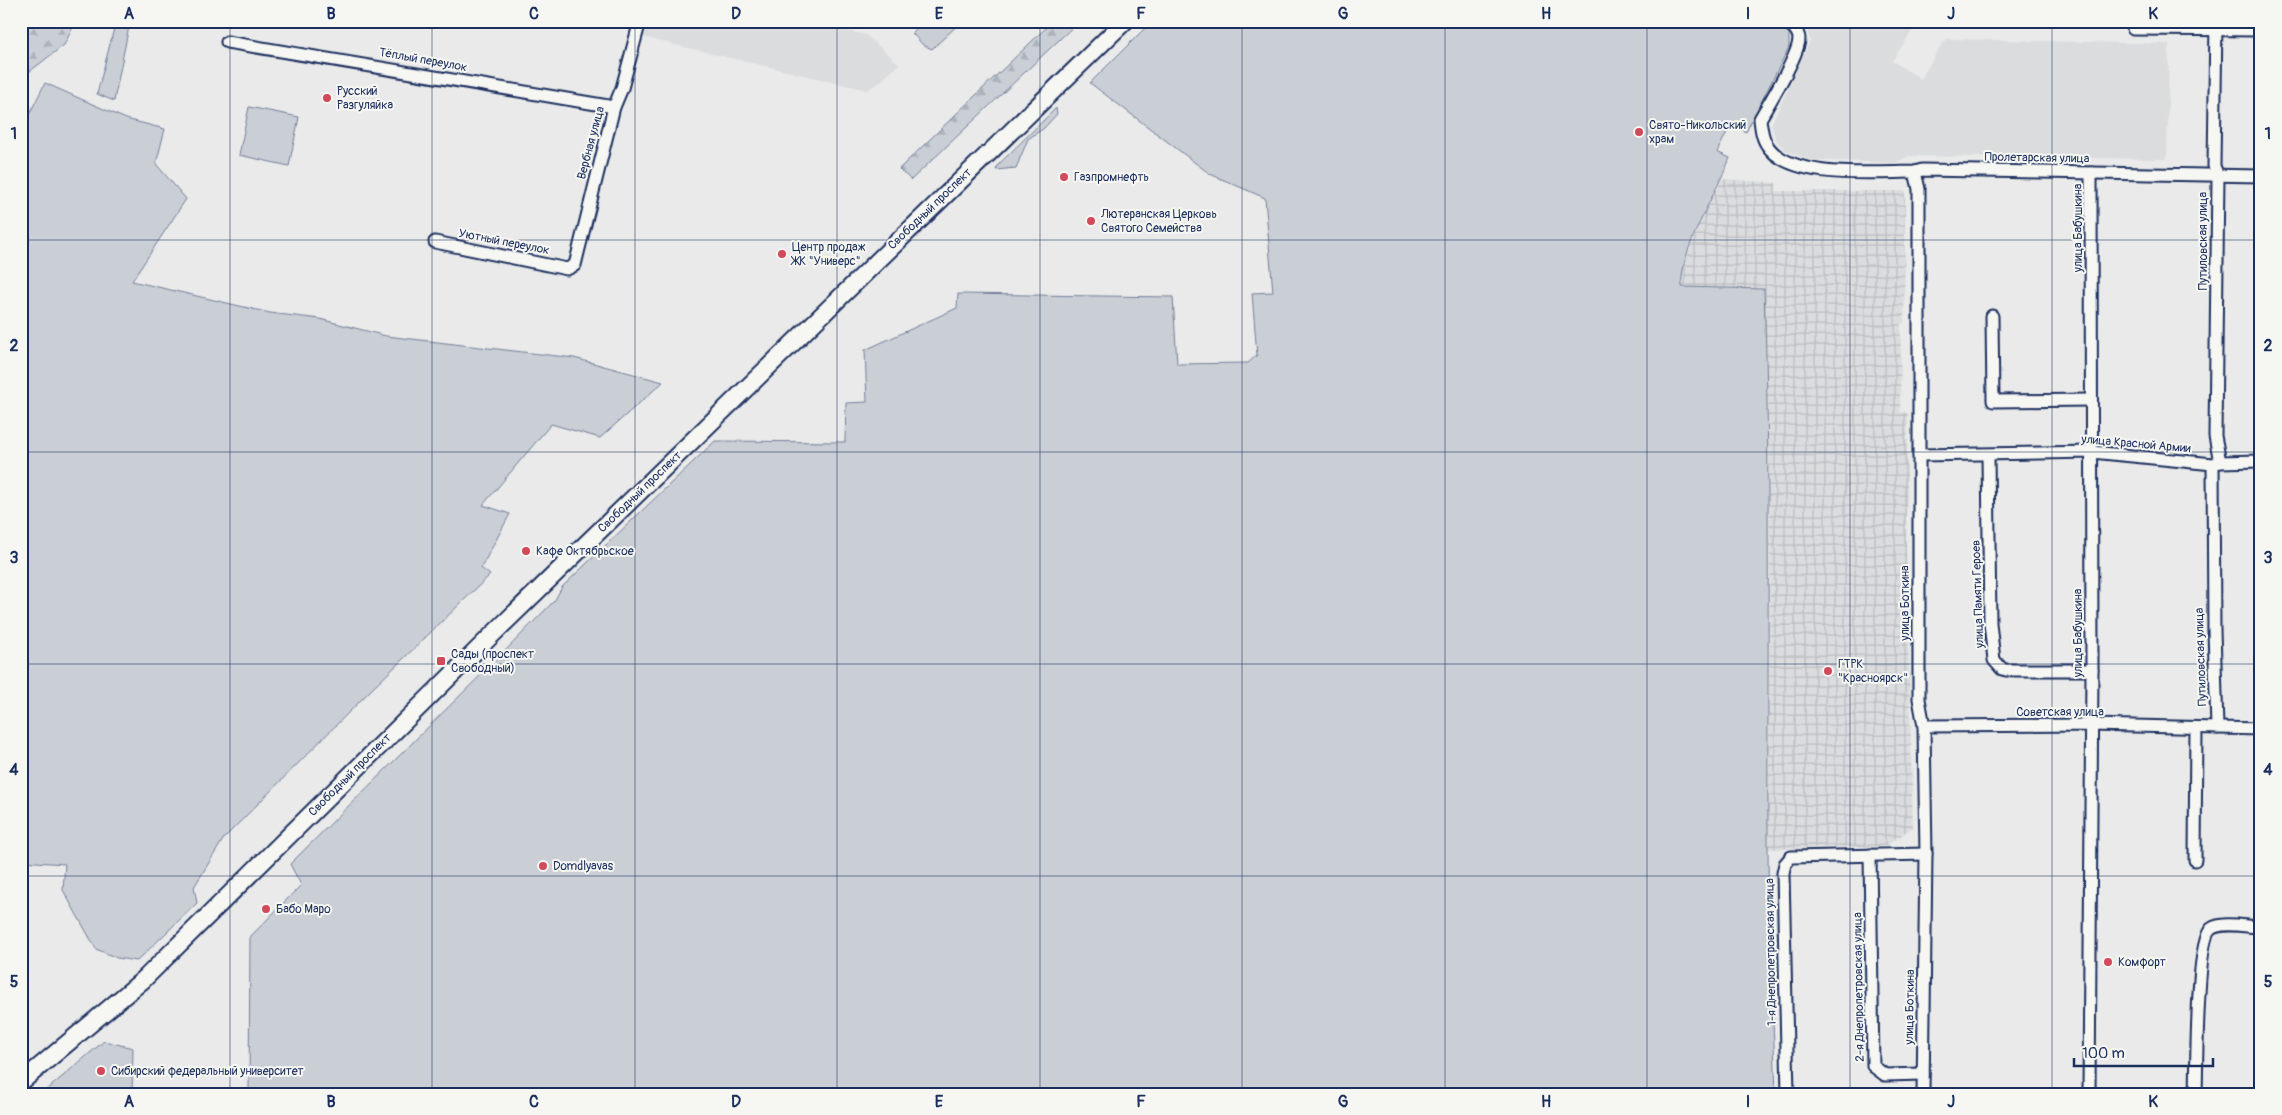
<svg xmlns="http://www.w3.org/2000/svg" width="2282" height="1115" viewBox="0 0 2282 1115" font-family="Pangolin,sans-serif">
	<defs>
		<pattern id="industrial-grid" width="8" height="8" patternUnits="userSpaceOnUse" patternTransform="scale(1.25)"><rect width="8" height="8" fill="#dadcde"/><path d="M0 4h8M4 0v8" fill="none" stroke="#babdc1"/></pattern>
		<pattern id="grass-tufts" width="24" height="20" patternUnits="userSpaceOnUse" patternTransform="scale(1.25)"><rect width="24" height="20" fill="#caced5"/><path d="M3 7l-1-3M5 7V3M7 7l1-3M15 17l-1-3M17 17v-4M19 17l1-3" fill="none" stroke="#adb1b9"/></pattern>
		<pattern id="forest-firs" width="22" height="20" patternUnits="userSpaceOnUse" patternTransform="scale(1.25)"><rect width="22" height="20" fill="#caced5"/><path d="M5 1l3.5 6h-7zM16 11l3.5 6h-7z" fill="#adb1b9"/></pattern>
	</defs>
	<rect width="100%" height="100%" fill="#e9eae9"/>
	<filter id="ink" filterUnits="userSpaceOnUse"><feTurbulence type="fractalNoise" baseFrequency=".02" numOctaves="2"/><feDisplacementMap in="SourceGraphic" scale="10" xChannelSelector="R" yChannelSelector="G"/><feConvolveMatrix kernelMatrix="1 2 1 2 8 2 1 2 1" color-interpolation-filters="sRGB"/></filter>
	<g filter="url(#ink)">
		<g fill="#dadcde">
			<polygon points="653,21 831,21 843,30 866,35 899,64 880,82 867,90 642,37"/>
			<polygon points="1805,21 1919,21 1892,61 1921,79 1941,45 1947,39 2169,44 2167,159 1908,156 1896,163 1809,160 1785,150 1776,140 1771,125 1810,41"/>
		</g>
		<polygon fill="url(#industrial-grid)" points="1722,179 1776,183 1776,191 1905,191 1904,323 1901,324 1900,412 1908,413 1906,537 1913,827 1886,846 1768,849 1770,560 1768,419 1763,289 1682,287 1681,273 1702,217"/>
		<polygon fill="url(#grass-tufts)" stroke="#727e9a" points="1056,108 1057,114 1044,128 1028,139 1016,168 996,170 999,164"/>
		<g fill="url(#forest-firs)" stroke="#727e9a">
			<polygon points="21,21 76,21 64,45 21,78"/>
			<polygon points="1053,21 1079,21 911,180 899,169"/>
		</g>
		<g fill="#caced5" stroke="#727e9a">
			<polygon points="116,21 130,21 114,101 97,94"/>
			<polygon points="924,21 962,21 932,49 923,45 912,33"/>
			<path d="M1152,21H1764L1789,33V47L1746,132L1731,124L1717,152L1730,158C1717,192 1678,253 1682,287L1764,289C1771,475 1767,661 1768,847C1768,929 1773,1012 1776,1094H249L250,937L301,885L290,864L499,657L555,600L562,587L715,441L845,442L846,403L867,402L865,350L957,308L958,294L1173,297L1177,364L1248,363L1257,355L1252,293L1273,292L1265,198L1210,174L1090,83Z"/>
			<polygon points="45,83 126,119 165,129 156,164 186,199 132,281 270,313 320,319 386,336 574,358 663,382 600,438 551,424 483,505 510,514 481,568 490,575 372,689 224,838 194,887 197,903 137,961 117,958 96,949 63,890 65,864 21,861 21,131"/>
			<polygon points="249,107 299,117 289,166 239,155"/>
			<polygon points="104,1041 133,1048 132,1094 42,1094"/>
		</g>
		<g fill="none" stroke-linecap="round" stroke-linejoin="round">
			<g stroke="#1b2f5e" stroke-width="15">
				<g id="street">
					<path d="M1785,21C1791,24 1799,32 1799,39C1799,55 1769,103 1760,119C1761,128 1762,138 1767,145C1789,181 1878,172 1915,172L1922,170L2261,176"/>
					<polyline points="2136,21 2133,29 2261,30"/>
					<polyline points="2216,21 2214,166 2218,176 2215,436 2220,462"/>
					<polyline points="227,42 614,107"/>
					<polyline points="1915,172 1919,189 1919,699 1924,726 1926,854 1923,1094"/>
					<polyline points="435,242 567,269 575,265 614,107 622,88 640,21"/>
					<polyline points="1992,316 1993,401 2091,400"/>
					<polyline points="1919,455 2092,452 2213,464 2220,462 2261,461"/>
					<polyline points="1988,455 1990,623 1994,660 2002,669 2006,670 2092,670"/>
					<polyline points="2213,464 2214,630 2217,728"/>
					<polyline points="1924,726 2091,725 2261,729"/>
					<polyline points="1870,855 1873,1066 1885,1075 1923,1074"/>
					<polyline points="2195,860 2196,728"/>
					<polyline points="1788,1094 1783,873 1785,864 1791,857 1926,854"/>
					<polyline points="2089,1094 2092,670 2091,173"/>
					<path d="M2196,1094C2197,1069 2196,941 2211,929C2222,921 2247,927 2261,927"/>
				</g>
			</g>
			<g stroke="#1b2f5e" stroke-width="20">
				<polyline id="secondary" points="21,1082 143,980 492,635 1125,21"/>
			</g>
			<use href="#street" stroke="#f6f6f2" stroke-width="11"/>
			<use href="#secondary" stroke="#f6f6f2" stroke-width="16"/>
		</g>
	</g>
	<path fill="none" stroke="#1b2f5e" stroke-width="1" stroke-opacity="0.55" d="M230,21V1094M432,21V1094M635,21V1094M837,21V1094M1040,21V1094M1242,21V1094M1445,21V1094M1647,21V1094M1850,21V1094M2052,21V1094M21,240H2261M21,452H2261M21,664H2261M21,876H2261"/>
	<g fill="#d1495b" stroke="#f6f6f2" stroke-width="2">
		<circle cx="327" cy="98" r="5"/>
		<circle cx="1639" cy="132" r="5"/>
		<circle cx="1064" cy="177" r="5"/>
		<circle cx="1091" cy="221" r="5"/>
		<circle cx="782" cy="254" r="5"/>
		<circle cx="526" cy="551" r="5"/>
		<rect x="436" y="656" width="10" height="10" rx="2.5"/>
		<circle cx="1828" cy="671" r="5"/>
		<circle cx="543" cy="866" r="5"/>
		<circle cx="266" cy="909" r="5"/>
		<circle cx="2108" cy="962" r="5"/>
		<circle cx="101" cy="1071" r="5"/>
	</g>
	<g text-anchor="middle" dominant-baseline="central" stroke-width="4" stroke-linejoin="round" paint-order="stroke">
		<g font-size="12" fill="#1b2f5e" stroke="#f6f6f2">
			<text transform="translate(423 60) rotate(10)">Тёплый переулок</text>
			<text transform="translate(591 143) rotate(-75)">Вербная улица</text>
			<text transform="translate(2037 158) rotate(1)">Пролетарская улица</text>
			<text transform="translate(930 209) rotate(-44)">Свободный проспект</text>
			<text transform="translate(2078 228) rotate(-90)">улица Бабушкина</text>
			<text transform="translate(2203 241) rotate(-90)">Путиловская улица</text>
			<text transform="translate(504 242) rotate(11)">Уютный переулок</text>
			<text transform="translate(2136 444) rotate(5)">улица Красной Армии</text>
			<text transform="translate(640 492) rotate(-44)">Свободный проспект</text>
			<text transform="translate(1978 594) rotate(-92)">улица Памяти Героев</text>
			<text transform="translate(1905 603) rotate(-90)">улица Боткина</text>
			<text transform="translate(2078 633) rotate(-90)">улица Бабушкина</text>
			<text transform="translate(2201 657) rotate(-92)">Путиловская улица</text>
			<text x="2060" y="712">Советская улица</text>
			<text transform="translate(350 775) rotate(-45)">Свободный проспект</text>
			<text transform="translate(1771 952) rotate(-91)">1-я Днепропетровская улица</text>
			<text transform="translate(1859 987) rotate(-91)">2-я Днепропетровская улица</text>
			<text transform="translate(1910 1007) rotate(-89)">улица Боткина</text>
		</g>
		<g font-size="12" fill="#1b2f5e" stroke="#f6f6f2" text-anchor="start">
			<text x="337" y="91">Русский<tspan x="337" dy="14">Разгуляйка</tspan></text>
			<text x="1649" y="125">Свято-Никольский<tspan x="1649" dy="14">храм</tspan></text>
			<text x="1074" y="177">Газпромнефть</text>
			<text x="1101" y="214">Лютеранская Церковь<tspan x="1101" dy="14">Святого Семейства</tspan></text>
			<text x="792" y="247">Центр продаж<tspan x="792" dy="14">ЖК "Универс"</tspan></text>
			<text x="536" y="551">Кафе Октябрьское</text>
			<text x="451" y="654">Сады (проспект<tspan x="451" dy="14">Свободный)</tspan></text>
			<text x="1838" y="664">ГТРК<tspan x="1838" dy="14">"Красноярск"</tspan></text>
			<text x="553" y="866">Domdlyavas</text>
			<text x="276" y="909">Бабо Маро</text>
			<text x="2118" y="962">Комфорт</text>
			<text x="111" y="1071">Сибирский федеральный университет</text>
		</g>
	</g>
	<rect width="2282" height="1115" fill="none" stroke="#f6f6f2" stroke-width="55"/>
	<path d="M2074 1058v8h139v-8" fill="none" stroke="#1b2f5e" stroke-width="2.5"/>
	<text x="2082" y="1058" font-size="15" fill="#1b2f5e" stroke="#f6f6f2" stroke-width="4" paint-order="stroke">100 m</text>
	<rect x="28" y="28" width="2226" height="1060" fill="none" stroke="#1b2f5e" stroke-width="2"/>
	<g font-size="16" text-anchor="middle" font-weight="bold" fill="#1b2f5e">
		<text x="129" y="19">A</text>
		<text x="331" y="19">B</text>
		<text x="534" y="19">C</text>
		<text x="736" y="19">D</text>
		<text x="939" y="19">E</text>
		<text x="1141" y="19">F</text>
		<text x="1343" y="19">G</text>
		<text x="1546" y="19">H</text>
		<text x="1748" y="19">I</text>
		<text x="1951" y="19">J</text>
		<text x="2153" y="19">K</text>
		<text x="14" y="139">1</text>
		<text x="2268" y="139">1</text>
		<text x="14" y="351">2</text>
		<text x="2268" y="351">2</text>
		<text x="14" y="563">3</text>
		<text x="2268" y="563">3</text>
		<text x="14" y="775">4</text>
		<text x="2268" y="775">4</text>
		<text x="14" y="987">5</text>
		<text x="2268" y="987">5</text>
		<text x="129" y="1107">A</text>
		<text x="331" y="1107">B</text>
		<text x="534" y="1107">C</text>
		<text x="736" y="1107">D</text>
		<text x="939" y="1107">E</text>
		<text x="1141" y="1107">F</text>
		<text x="1343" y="1107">G</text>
		<text x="1546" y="1107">H</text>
		<text x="1748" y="1107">I</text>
		<text x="1951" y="1107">J</text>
		<text x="2153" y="1107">K</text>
	</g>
</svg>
